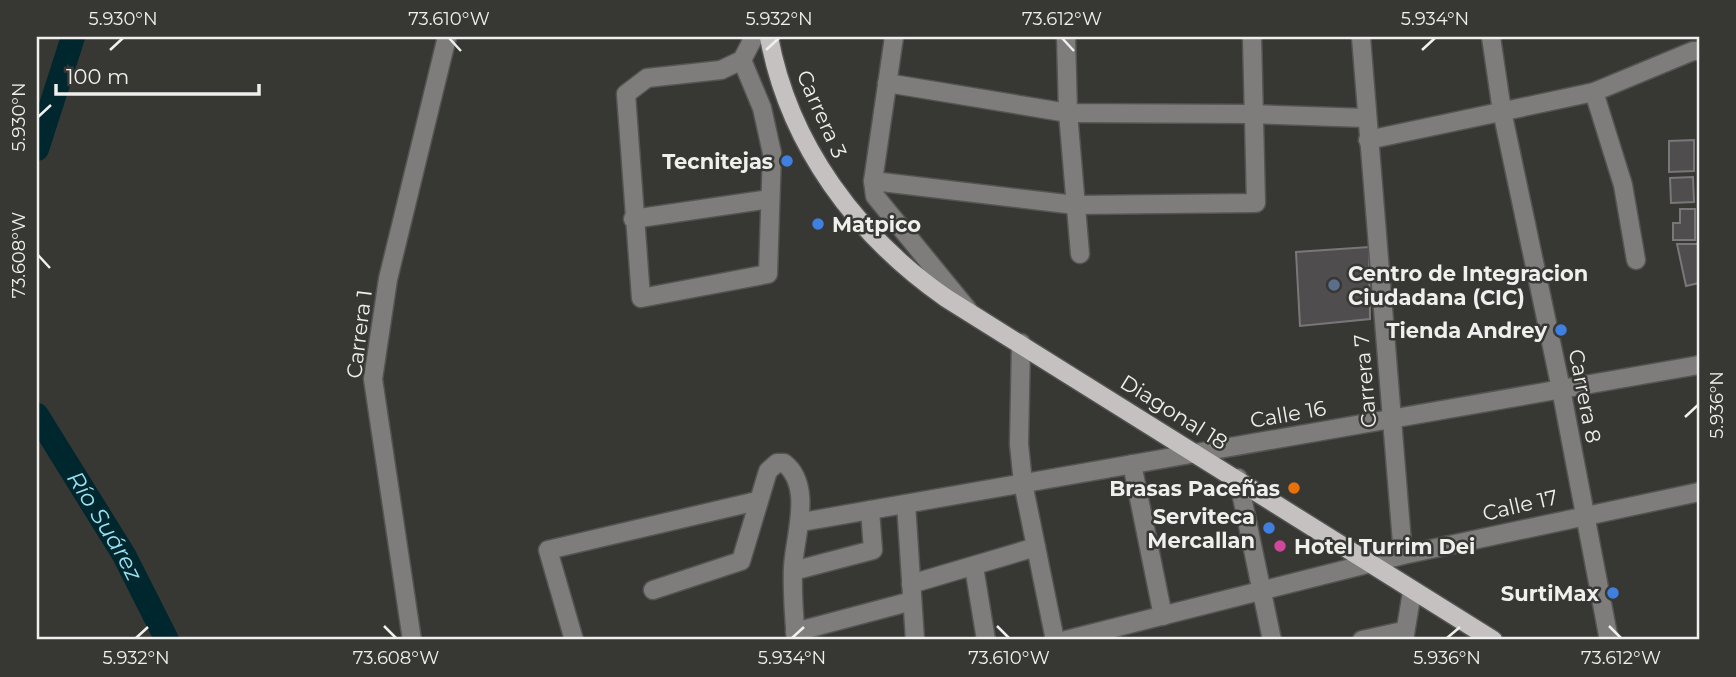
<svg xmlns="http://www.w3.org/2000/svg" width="1736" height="677" viewBox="0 0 1736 677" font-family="Montserrat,sans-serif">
	<rect width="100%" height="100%" fill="#373734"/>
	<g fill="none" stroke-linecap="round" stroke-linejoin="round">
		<g stroke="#00262e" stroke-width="24">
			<polyline points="37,149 73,37"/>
			<path id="s1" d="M37,415L124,555L167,640"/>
		</g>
	</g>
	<g fill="#4f4d4e" stroke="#7a7779" stroke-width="2">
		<polygon points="1694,140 1694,171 1669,172 1669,141"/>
		<polygon points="1693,177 1694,202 1671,203 1670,178"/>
		<polygon points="1680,209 1695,209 1695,240 1673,240 1673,223 1680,223"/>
		<polygon points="1677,244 1699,244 1699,283 1686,286"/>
		<polygon points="1369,247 1370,319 1300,326 1296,252"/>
	</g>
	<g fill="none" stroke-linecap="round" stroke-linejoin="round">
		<g stroke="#545452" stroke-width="21">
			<g id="minor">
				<polyline points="894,37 873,181 875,196 968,310"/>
				<polyline points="1066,37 1068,113 1080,254"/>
				<polyline points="1361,37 1403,555"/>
				<polyline points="1491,37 1502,111 1561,389 1609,640"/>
				<polyline points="742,60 762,108 772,153 768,274 641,298 626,94 647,78 721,70 742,60 754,37"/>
				<polyline points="887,83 1068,113 1252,114 1366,118"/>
				<polyline points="1594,92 1623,185 1636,260"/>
				<polyline points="1368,140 1594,92 1693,51 1699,51"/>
				<polyline points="873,181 1075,205 1256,203 1252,37"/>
				<polyline points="633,219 770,199"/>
				<polyline points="1021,343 1019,444 1023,483 1055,640"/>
				<polyline points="1132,464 1163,616"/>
				<polyline points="1238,478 1272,640"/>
				<polyline points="906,504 915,640"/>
				<polyline points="802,522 1699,365"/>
				<polyline points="974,567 986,640"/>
				<polyline points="793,571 873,550 870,510"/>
				<polyline points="911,584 1036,547"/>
				<path d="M653,590L741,561L768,471L777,463H784C814,486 794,538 793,568C792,592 794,617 796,640"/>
				<polyline points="795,632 912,601"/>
				<polyline points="412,640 373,379 388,279 447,37"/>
				<polyline points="574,640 548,550 757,501"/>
				<polyline points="1066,640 1403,555 1699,492"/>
				<polyline points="1362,640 1403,631"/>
				<polyline points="1404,640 1412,592"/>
			</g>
		</g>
		<g stroke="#545452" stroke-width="21">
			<path id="major" d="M769,37C789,145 857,236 946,298L1493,640"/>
		</g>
		<use href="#minor" stroke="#7e7d7c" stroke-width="18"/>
		<use href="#major" stroke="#c4c1c0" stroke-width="18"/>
	</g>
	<path fill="none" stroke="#efefed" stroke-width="2.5" d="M449,38L461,51M1062,38L1074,51M110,50L123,38M766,50L779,38M1422,50L1435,38M38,117L51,105M38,255L50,268M1685,417L1698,405M384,626L396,638M997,626L1009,638M1609,626L1621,638M136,638L148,627M792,638L804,627M1447,638L1460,627"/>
	<g fill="#3f7fe0" stroke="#373734" stroke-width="2.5">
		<circle cx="787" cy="161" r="7"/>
		<circle cx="818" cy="224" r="7"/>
		<circle cx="1561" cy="330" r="7"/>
		<circle cx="1269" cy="528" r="7"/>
		<circle cx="1613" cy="593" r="7"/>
	</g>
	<circle fill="#5c6f8a" stroke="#373734" stroke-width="2.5" cx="1334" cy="285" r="7"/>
	<circle fill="#e8710a" stroke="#373734" stroke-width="2.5" cx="1294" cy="488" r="7"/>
	<circle fill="#d1479c" stroke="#373734" stroke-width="2.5" cx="1280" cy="546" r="7"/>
	<g text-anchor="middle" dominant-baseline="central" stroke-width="5" stroke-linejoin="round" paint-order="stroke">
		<g font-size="21" fill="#efefed" stroke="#373734">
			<text transform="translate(822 114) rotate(66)">Carrera 3</text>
			<text transform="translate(359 334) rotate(-83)">Carrera 1</text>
			<text transform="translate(1365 381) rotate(-95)">Carrera 7</text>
			<text transform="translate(1585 396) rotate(79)">Carrera 8</text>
			<text transform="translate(1174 412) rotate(32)">Diagonal 18</text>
			<text transform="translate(1288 414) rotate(-10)">Calle 16</text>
			<text transform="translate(1520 505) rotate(-13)">Calle 17</text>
		</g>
		<g font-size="21" font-weight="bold" fill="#efefed" stroke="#373734" text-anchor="end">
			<text x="773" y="161">Tecnitejas</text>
			<text x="832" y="224" text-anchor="start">Matpico</text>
			<text x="1348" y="273" text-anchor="start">Centro de Integracion<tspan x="1348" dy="24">Ciudadana (CIC)</tspan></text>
			<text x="1547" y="330">Tienda Andrey</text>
			<text x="1280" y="488">Brasas Paceñas</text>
			<text x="1255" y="516">Serviteca<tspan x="1255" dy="24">Mercallan</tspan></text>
			<text x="1294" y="546" text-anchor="start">Hotel Turrim Dei</text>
			<text x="1599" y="593">SurtiMax</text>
		</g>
		<g font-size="23" font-style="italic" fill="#9ae3f4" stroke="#373734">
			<text stroke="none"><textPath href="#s1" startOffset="130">Río Suárez</textPath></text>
		</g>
	</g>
	<rect width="1736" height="677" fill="none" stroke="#373734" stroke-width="77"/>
	<path d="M56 84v10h203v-10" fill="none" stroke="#efefed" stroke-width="3.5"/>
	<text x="66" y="84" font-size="21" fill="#efefed" stroke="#373734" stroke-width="5" paint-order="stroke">100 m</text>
	<rect x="38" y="38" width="1660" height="600" fill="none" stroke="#efefed" stroke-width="2.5"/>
	<g font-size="18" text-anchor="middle" fill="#efefed">
		<text x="123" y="25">5.930°N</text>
		<text x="449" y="25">73.610°W</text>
		<text x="779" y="25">5.932°N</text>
		<text x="1062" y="25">73.612°W</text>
		<text x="1435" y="25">5.934°N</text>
		<text transform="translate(19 117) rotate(-90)" y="6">5.930°N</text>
		<text transform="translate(19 255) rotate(-90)" y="6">73.608°W</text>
		<text transform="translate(1717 405) rotate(-90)" y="6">5.936°N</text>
		<text x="136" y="664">5.932°N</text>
		<text x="396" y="664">73.608°W</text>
		<text x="792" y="664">5.934°N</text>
		<text x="1009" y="664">73.610°W</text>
		<text x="1447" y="664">5.936°N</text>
		<text x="1621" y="664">73.612°W</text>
	</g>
</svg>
